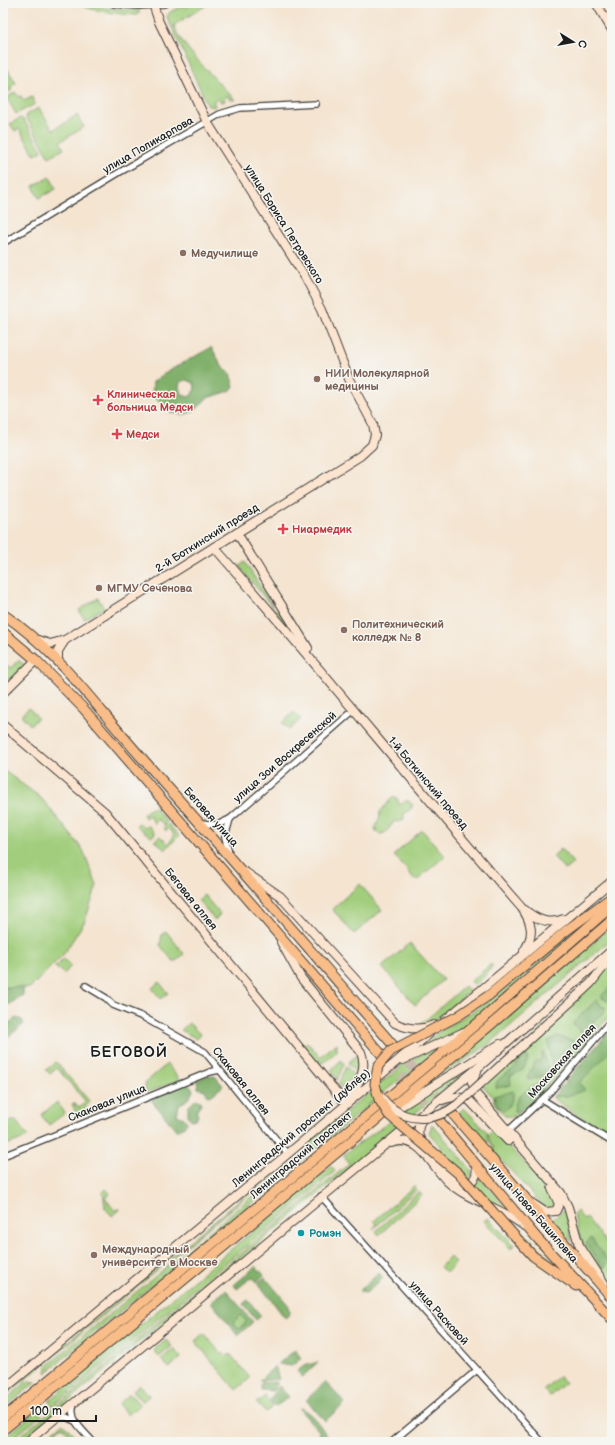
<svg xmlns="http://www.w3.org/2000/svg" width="615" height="1445" viewBox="0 0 615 1445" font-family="'Balsamiq Sans',sans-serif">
	<rect width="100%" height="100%" fill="#f6f6f2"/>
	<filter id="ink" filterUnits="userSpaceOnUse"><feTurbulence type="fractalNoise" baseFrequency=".025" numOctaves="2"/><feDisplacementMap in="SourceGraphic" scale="8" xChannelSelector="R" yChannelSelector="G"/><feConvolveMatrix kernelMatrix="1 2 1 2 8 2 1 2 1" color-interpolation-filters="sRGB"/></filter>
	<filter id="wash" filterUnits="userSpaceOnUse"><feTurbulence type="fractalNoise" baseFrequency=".012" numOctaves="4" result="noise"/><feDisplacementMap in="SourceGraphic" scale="16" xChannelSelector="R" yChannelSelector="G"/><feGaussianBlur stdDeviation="0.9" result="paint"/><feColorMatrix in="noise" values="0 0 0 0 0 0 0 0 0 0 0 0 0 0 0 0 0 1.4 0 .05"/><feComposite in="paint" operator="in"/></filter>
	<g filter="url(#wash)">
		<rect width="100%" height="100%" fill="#f4e4d0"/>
		<g fill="#a1cd7b" stroke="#5e744c">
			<path d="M79,3L107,8L139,10V13L137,15C117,14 97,12 79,5Z"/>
			<path d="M201,3H210L174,25C179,45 220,83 235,100L229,99L228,96L224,97L225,101L221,102L218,98L213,102L215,105L214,107L208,106L167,17C169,7 192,6 201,3Z"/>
			<polygon points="3,62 16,83 10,87 12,90 6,93 3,92"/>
			<polygon points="15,92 19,97 21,96 24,101 32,97 35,104 16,114 7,98"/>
			<polygon points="39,108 53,130 77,115 84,127 60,142 64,149 49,157 26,117 27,114"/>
			<polygon points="20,118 24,120 42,151 35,155 19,129 15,131 10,124"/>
			<polygon points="50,177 56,189 39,198 33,186"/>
			<polygon points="245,562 274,609 279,611 298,639 239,566"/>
			<polygon points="98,598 104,608 84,619 79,610"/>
			<polygon points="18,660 25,665 3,685 3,663 11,668"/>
			<polygon points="29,708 38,718 30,725 21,715"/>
			<polygon points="294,712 301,719 289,730 282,723"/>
			<polygon points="3,770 40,797 47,805 83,850 97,885 85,921 63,955 30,988 3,987"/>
			<polygon points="392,798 397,798 400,805 406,801 409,801 412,804 412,808 404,814 404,819 400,822 395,821 385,833 380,834 376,832 375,828 379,820 380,812"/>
			<polygon points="151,808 155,808 167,822 164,825 158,819 155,824 149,815 145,818 143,814"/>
			<path d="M139,823L145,828L148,825L155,834L151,837C146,832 141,831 136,825Z"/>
			<polygon points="169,824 179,836 165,850 158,843 154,841 160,836 168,844 173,838 172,836 174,835 169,828 166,831 164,827"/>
			<polygon points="422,830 445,856 416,881 394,855"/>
			<polygon points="561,849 573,863 565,870 553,856"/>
			<polygon points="360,884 382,910 354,934 332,909"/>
			<polygon points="204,895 220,914 215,920 198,900"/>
			<path d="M612,902L470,1024C456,1034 441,1040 424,1044L440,1031L491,1000L579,926Z"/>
			<polygon points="612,926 612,939 488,1045 434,1080"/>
			<polygon points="166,931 184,954 176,961 173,961 160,945 162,934"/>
			<polygon points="410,943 443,980 415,1005 382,967"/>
			<polygon points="63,959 71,966 64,974 55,967"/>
			<polygon points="612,962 612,1013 544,1091 513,1117 505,1116 493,1102 494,1098 483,1086"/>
			<polygon points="491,964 493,966 490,968 491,969 475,986 471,981"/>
			<polygon points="159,982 168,993 161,999 152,988"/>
			<polygon points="465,986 470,991 430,1024 419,1026"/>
			<polygon points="189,1023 201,1035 197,1039 181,1030"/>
			<polygon points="612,1028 612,1136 599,1128 596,1128 554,1099 553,1097"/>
			<polygon points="307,1042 320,1057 337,1043 337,1051 324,1062 319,1064 302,1046"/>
			<polygon points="445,1046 389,1088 315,1150 310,1144 290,1160 3,1398 3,1395 405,1063 429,1050"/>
			<polygon points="358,1054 360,1062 358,1075 348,1063"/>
			<polygon points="341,1060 344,1064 337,1080 331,1070"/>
			<polygon points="56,1062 90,1102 78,1116 72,1104 74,1103 79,1108 86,1102 57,1068 50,1074 46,1070"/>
			<polygon points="167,1064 180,1080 146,1093 145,1083"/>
			<polygon points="346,1066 354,1076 341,1088 338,1085"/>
			<polygon points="471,1066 471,1067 19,1442 13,1442 349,1164 343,1155 445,1082"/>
			<polygon points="57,1102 65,1113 49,1125 41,1115"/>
			<polygon points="464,1108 487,1132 488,1142 486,1143 459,1112"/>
			<polygon points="11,1121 16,1121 28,1137 6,1145 3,1139 3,1127"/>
			<polygon points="432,1124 470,1168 472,1175 468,1179 439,1152 442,1148 429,1133"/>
			<polygon points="493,1130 549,1188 556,1207 548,1210 542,1205 492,1150 494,1148 490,1142 488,1134"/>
			<polygon points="303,1154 306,1158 46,1373 47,1366"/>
			<polygon points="331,1166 335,1171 304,1198 53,1406 49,1401"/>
			<polygon points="480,1177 511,1212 498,1205 476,1198 459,1186 474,1185"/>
			<polygon points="414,1186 417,1189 373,1229 377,1224 374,1221"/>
			<polygon points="106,1189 110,1194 105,1198 115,1211 119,1208 120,1210 112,1216 105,1208 103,1192"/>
			<polygon points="418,1192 422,1195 379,1235 376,1231"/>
			<polygon points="564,1210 566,1211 572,1242 550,1221"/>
			<polygon points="577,1211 584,1220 587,1218 612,1250 612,1280 608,1283 584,1249 573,1214"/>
			<polygon points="497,1212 519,1228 563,1271 535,1254"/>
			<polygon points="488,1218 515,1245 511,1249 484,1221"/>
			<polygon points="450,1257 456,1263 446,1273 440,1267"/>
			<polygon points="241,1315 247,1322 239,1329 232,1322"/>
			<polygon points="204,1333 221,1354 223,1352 227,1356 230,1354 250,1378 236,1390 195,1341"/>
			<polygon points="166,1340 172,1346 159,1357 154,1350"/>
			<polygon points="174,1349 181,1358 169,1368 161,1359"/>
			<polygon points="559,1376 565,1383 550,1396 544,1389"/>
			<polygon points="28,1381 36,1382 3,1409 3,1402"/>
			<polygon points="139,1385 150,1395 142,1402 133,1391"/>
			<polygon points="130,1394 140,1405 128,1415 118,1404"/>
			<polygon points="265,1396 273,1406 266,1413 256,1403"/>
			<polygon points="38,1410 42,1415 8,1442 3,1442 3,1439"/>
			<polygon points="63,1423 75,1436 73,1439 62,1426 44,1442 43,1440"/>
		</g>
		<g fill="#80b06b" stroke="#4e6644" fill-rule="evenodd">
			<path d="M210,348H212L223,368L230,373L234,387L230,391L207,398L195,411L182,415L170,412L152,395L153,382L165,373ZM187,380L194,383L195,388L192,395L188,397L183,395L179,388L180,382Z"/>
			<polygon points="612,985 612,1002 611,1003 602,998 602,995"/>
			<polygon points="17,987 23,988 23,995 10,1004 3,1006 3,988"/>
			<polygon points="597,999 601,1006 606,1008 605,1011 591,1024 584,1036 573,1023"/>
			<polygon points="16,1018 22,1020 24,1024 3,1041 3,1027"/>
			<polygon points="612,1028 612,1050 579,1083 585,1090 567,1096 553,1097"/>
			<polygon points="557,1036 578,1042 572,1052 556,1069 552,1066 548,1041"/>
			<polygon points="544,1052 549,1074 530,1080 527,1079 534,1063 542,1059 542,1053"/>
			<path d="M527,1055L528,1059L523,1070L510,1076L511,1085L496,1088C495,1077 507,1075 514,1068C519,1062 519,1058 527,1055Z"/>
			<polygon points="210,1075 216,1077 223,1086 212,1095 208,1096 205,1090 198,1088 197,1080"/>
			<path d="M542,1082L547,1083V1087C538,1096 528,1113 514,1111C515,1094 529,1089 542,1082Z"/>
			<path d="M187,1084L193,1089C192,1097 186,1101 179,1105L177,1115L184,1118L187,1122L186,1125L177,1131L152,1101V1098Z"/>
			<path d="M513,1091C515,1098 509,1106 504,1111L497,1105L494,1096Z"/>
			<polygon points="196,1099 202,1102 196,1111 198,1115 196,1119 191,1120 188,1116 188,1107"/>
			<polygon points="591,1238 607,1259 608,1261 605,1267 602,1267 586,1244"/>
			<polygon points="256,1266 264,1275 257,1282 252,1277 237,1289 234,1285"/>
			<polygon points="379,1273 383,1278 366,1293 360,1292 360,1290"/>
			<polygon points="265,1277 289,1306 290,1314 285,1318 258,1283"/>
			<path d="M226,1290L253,1322L238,1335L211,1302ZM241,1315L247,1322L239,1329L233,1322Z"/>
			<polygon points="248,1300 261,1316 256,1320 243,1304"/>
			<polygon points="295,1350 301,1358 292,1366 278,1364"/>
			<polygon points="318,1362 302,1377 297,1371 304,1366"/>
			<polygon points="275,1366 279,1379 259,1381"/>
			<polygon points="276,1382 277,1384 273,1391 261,1390 260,1385 262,1383"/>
			<polygon points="325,1382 345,1403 325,1421 306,1400"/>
			<polygon points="279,1386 289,1397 275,1407 270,1400"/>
			<path d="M301,1408C315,1415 323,1430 331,1442H320L319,1431L299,1409Z"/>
		</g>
	</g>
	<g filter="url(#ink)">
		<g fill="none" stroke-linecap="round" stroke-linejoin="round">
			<g stroke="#c9bcac" stroke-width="9" stroke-dasharray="9 4.5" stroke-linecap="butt">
				<polyline points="400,1053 450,1111"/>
				<polyline points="382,1055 439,1120"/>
			</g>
			<g stroke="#3c3a37" stroke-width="8">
				<g id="street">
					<polyline points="3,243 120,172 220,114 240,108 316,104"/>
					<polyline points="201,823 217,825 230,819 354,710"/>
					<polyline points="229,853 225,837 230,819"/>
					<polyline points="86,986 106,998 113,1005 143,1017 205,1052 288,1154"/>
					<polyline points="543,1100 612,1142"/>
					<polyline points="507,1132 551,1091 612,1019"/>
					<polyline points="3,1156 210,1072 219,1070"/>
					<polyline points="321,1196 542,1442"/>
					<path d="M74,1404C68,1420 84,1431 93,1442"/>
					<polyline points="57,1418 66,1417 75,1421"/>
					<polyline points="392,1442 477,1370"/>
				</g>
			</g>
			<g stroke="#3c3a37" stroke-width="10">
				<g id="secondary">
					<polyline points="114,3 140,5 164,3"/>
					<polyline points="596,3 612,30"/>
					<polyline points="606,3 612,13"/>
					<polyline points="237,533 308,648"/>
					<path d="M214,547C318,665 417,788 521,907C532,922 535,935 524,951"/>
					<polyline points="38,640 50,644 65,640 360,456 372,445 375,435 373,424 349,379 322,309 305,277 207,122 159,22 153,4"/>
					<polyline points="58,660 58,651 65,640"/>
					<polyline points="3,693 36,660"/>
					<polyline points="3,725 105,812 346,1104"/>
					<path d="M245,872L280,896L395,1023C407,1029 420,1031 434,1025"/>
					<path d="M525,910C537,920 549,925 564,919"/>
					<path d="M281,942L301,978L361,1052C368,1070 358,1083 350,1098"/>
					<polyline points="576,997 591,983 612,956"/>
					<polyline points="445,1020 612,881"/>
					<polyline points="403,1060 462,1033"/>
					<polyline points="477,1071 472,1082 476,1094 561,1193 568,1207 579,1245 604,1283"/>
					<path d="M442,1100C453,1096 460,1096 470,1101L508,1141"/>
					<polyline points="390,1113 500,1044"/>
					<path d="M422,1142C415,1133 419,1123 425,1115"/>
					<path d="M391,1143C419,1133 430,1164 447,1181C470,1202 501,1207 524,1226"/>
					<path d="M436,1159C443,1167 462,1195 473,1180C477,1176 477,1170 476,1165"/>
					<polyline points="533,1204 545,1212 556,1211 559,1204 552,1189"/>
					<polyline points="3,1390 302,1142 429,1034"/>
					<polyline points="27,1442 480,1066 612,950"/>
				</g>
			</g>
			<g stroke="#3c3a37" stroke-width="11">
				<g id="primary">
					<path d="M3,614C59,652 96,707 141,757C226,852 309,949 393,1045"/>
					<polyline points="3,632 36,660 83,708 382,1055"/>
					<polyline points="488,996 567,930 612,897"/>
					<polyline points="450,1111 612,1298"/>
					<polyline points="439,1120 537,1238 612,1319"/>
					<polyline points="511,1232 533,1256 576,1286"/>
					<polyline points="3,1418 479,1022 612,906"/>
					<polyline points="3,1430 487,1028 612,920"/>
				</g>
			</g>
			<use href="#street" stroke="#fff" stroke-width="5.5"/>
			<use href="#secondary" stroke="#fce5d0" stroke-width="8"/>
			<use href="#primary" stroke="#f8bd89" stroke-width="9"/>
			<g stroke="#3c3a37" stroke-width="10" stroke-linecap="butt">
				<path id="secondary-bridge" d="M382,1098C402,1123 433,1124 458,1104L576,997"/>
			</g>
			<g stroke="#3c3a37" stroke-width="11" stroke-linecap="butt">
				<polyline id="primary-bridge" points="488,996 458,1016 391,1051 378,1066 375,1084 379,1099 389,1115 459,1174 511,1232"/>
			</g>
			<use href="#secondary-bridge" stroke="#fce5d0" stroke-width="8"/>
			<use href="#primary-bridge" stroke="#f8bd89" stroke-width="9"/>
		</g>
	</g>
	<g fill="#8d6e63" stroke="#f6f6f2" stroke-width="1.5">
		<circle cx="183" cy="253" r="4"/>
		<circle cx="317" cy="379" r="4"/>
		<circle cx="99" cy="588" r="4"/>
		<circle cx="344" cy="630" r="4"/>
		<circle cx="94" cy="1255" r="4"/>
	</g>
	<g fill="#e0444e" stroke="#f6f6f2" stroke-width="1.5">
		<path d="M96 394h4v4h4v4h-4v4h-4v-4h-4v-4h4z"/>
		<path d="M115 428h4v4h4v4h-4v4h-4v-4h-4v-4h4z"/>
		<path d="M281 523h4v4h4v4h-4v4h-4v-4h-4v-4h4z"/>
	</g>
	<circle fill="#0f9aa8" stroke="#f6f6f2" stroke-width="1.5" cx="301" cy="1233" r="4"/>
	<g text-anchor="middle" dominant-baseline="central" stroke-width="3" stroke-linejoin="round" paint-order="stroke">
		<g font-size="11" fill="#1c1c1c" stroke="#f6f6f2">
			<text transform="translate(148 145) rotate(-30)">улица Поликарпова</text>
			<text transform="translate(284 224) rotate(58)">улица Бориса Петровского</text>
			<text transform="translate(207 538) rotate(-32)">2-й Боткинский проезд</text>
			<text transform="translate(285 757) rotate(-41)">улица Зои Воскресенской</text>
			<text transform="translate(428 783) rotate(50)">1-й Боткинский проезд</text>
			<text transform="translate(211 817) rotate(48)">Беговая улица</text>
			<text transform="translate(191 899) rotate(51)">Беговая аллея</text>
			<text transform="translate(562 1061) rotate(-48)">Московская аллея</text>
			<text transform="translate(241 1081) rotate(51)">Скаковая аллея</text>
			<text transform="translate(107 1103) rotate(-22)">Скаковая улица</text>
			<text transform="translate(301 1128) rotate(-40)">Ленинградский проспект (дублёр)</text>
			<text transform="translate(301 1155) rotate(-40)">Ленинградский проспект</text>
			<text transform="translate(534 1213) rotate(49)">улица Новая Башиловка</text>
			<text transform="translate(439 1313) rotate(48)">улица Расковой</text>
		</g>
		<g font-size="11" font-weight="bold" fill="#785e54" stroke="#f6f6f2" text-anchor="start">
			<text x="191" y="253">Медучилище</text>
			<text x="325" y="373">НИИ Молекулярной<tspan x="325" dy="13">медицины</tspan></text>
			<text x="107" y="588">МГМУ Сеченова</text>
			<text x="352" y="624">Политехнический<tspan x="352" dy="13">колледж № 8</tspan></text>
			<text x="102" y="1249">Международный<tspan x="102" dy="13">университет в Москве</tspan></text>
		</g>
		<g font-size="11" font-weight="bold" fill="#be3a42" stroke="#f6f6f2" text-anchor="start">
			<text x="107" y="394">Клиническая<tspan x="107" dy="13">больница Медси</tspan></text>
			<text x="126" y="434">Медси</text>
			<text x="292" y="529">Ниармедик</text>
		</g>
		<g font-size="11" font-weight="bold" fill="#0d838f" stroke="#f6f6f2" text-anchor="start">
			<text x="309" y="1233">Ромэн</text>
		</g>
		<g font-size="15" font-weight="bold" letter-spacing="1" fill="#1c1c1c" stroke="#f6f6f2">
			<text x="129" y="1052">БЕГОВОЙ</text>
		</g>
	</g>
	<rect width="615" height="1445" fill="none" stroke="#f6f6f2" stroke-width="16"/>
	<g transform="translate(573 42) rotate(101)" stroke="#f6f6f2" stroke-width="3" paint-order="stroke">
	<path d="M0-3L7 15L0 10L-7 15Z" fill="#1c1c1c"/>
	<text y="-6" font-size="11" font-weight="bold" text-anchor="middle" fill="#1c1c1c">С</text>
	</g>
	<path d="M24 1415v6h72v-6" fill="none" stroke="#1c1c1c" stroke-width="2"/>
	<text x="30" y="1415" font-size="12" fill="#1c1c1c" stroke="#f6f6f2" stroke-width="3" paint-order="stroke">100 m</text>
</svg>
